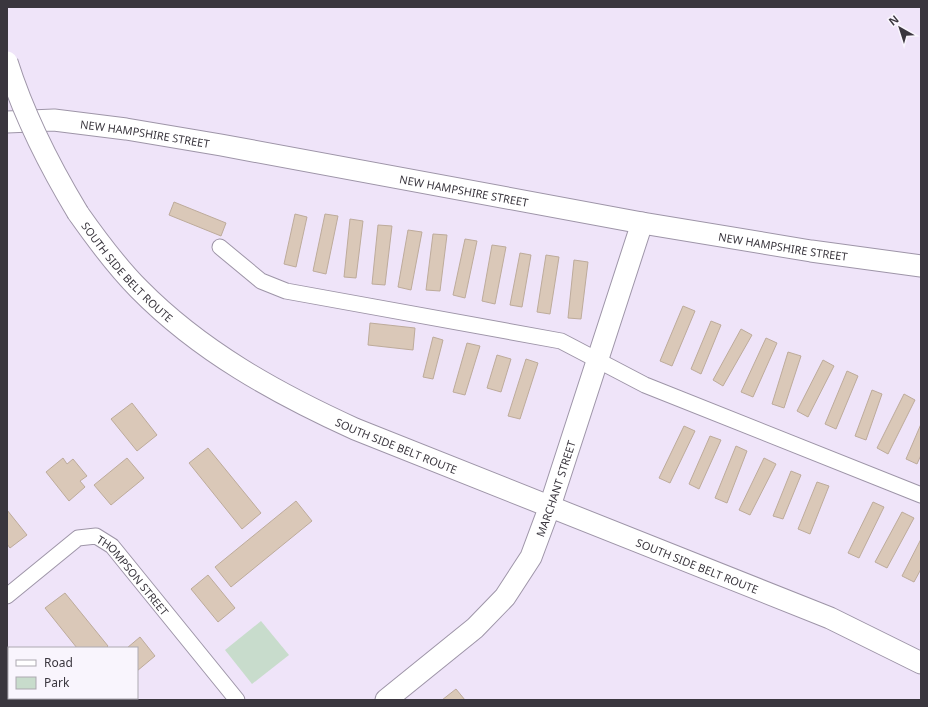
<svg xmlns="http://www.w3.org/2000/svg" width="928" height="707" viewBox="0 0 928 707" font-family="'Noto Sans',sans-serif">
	<rect width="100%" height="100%" fill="#efe4f9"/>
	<polygon fill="#c8dccc" points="261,621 289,655 252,684 225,650"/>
	<g fill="#dac8b8" stroke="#bdab9b">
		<polygon points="174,202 226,223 221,236 169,215"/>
		<polygon points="295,214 307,217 296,267 284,264"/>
		<polygon points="325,214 338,216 326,274 313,271"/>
		<polygon points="350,219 363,221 356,278 344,277"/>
		<polygon points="378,225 392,226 385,285 372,284"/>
		<polygon points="408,230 422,232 411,290 398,287"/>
		<polygon points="433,234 447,235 440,291 426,290"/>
		<polygon points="465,239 477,241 465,298 453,295"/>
		<polygon points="492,245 506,247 495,304 482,301"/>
		<polygon points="520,253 531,255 522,307 510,305"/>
		<polygon points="546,255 559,257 550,314 537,312"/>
		<polygon points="574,260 588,262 581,319 568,318"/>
		<polygon points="683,306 695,311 672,366 660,361"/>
		<polygon points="711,321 721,325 701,374 691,369"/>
		<polygon points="370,323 415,328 413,350 368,345"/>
		<polygon points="741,329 752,335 723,386 713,380"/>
		<polygon points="433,337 443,340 433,379 423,377"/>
		<polygon points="766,338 777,343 753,397 741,392"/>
		<polygon points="467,343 480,346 465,395 453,392"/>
		<polygon points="788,352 801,356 784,408 772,404"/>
		<polygon points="497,355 511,359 501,392 487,388"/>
		<polygon points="526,359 538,363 520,419 508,416"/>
		<polygon points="823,360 834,366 808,417 797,411"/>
		<polygon points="847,371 858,376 836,429 825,424"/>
		<polygon points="872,390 882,394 866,440 855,436"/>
		<polygon points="904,394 915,400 888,454 877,448"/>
		<polygon points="132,403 157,435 137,451 111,419"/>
		<polygon points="921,424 921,455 917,464 906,459"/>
		<polygon points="684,426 695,431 670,483 659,478"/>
		<polygon points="710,436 721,440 699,489 689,484"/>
		<polygon points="736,446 747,451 727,503 715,498"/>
		<polygon points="208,448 261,513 242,529 189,463"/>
		<polygon points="63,458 67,464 73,459 87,476 80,481 85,487 69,501 46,472"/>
		<polygon points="127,458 144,478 111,505 94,485"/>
		<polygon points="764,458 776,464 750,515 739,510"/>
		<polygon points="791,471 801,475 783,519 773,516"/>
		<polygon points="817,482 829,486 810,534 798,529"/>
		<polygon points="296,501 312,521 231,587 215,567"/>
		<polygon points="873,502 884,507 859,558 848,553"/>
		<polygon points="7,510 27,535 10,548 7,544"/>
		<polygon points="902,512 914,518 887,568 875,562"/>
		<polygon points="921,539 921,569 914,582 902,576"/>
		<polygon points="208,575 235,608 218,622 191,589"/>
		<polygon points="65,593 108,646 106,648 77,648 45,608"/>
		<polygon points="140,637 155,656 137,671 137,648 127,648"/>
		<polygon points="456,689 465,700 442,700"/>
	</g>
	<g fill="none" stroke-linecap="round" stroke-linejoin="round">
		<g stroke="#9e95a8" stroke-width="17">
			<g id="street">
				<polyline points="220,247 261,281 286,291 561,341 645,385 921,495"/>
				<path id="s1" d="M7,596L78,538L96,536L112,546L237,700"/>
			</g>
		</g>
		<g stroke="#9e95a8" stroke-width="23">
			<g id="secondary">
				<path id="s2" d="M7,122L54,120L126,129L221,145L642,223L811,251L921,266"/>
				<path id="s3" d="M78,213C97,240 116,266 139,289C200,351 276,393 355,429L830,618L921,663"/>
				<path id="s4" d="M386,700L475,628L505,597L531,557L550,506L642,223"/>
			</g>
		</g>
		<use href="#street" stroke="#fff" stroke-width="15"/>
		<use href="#secondary" stroke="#fff" stroke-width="21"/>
		<g stroke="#9e95a8" stroke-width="23" stroke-linecap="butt">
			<path id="secondary-bridge" d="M7,62C24,116 49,165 78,213"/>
		</g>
		<use href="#secondary-bridge" stroke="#fff" stroke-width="21"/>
	</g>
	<g text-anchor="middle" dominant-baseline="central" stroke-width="3.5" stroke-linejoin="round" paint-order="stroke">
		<g font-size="11" fill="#3a363e" stroke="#f9f5fd">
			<text stroke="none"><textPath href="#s2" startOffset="139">NEW HAMPSHIRE STREET</textPath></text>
			<text stroke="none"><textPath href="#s2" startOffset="463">NEW HAMPSHIRE STREET</textPath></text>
			<text stroke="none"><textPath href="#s2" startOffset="787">NEW HAMPSHIRE STREET</textPath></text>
			<text stroke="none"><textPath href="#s3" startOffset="77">SOUTH SIDE BELT ROUTE</textPath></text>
			<text stroke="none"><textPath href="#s3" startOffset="401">SOUTH SIDE BELT ROUTE</textPath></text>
			<text stroke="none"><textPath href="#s4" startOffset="278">MARCHANT STREET</textPath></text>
			<text stroke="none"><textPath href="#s3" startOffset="725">SOUTH SIDE BELT ROUTE</textPath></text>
			<text stroke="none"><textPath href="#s1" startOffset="164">THOMPSON STREET</textPath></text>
		</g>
	</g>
	<rect width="928" height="707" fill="none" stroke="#3a363e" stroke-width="16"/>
	<rect x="8" y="647" width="130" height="52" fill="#f9f5fd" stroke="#ada9b1"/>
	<rect x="16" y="660" width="20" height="6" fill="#ffffff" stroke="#ada9b1"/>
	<text x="44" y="667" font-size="12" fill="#3a363e">Road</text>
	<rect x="16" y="677" width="20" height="12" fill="#c8dccc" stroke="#ada9b1"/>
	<text x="44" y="687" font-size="12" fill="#3a363e">Park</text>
	<g transform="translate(900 28) rotate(321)" stroke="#f9f5fd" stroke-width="3" paint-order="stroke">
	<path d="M0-3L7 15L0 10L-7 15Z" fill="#3a363e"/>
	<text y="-6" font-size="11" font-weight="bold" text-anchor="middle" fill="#3a363e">N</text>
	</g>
</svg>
